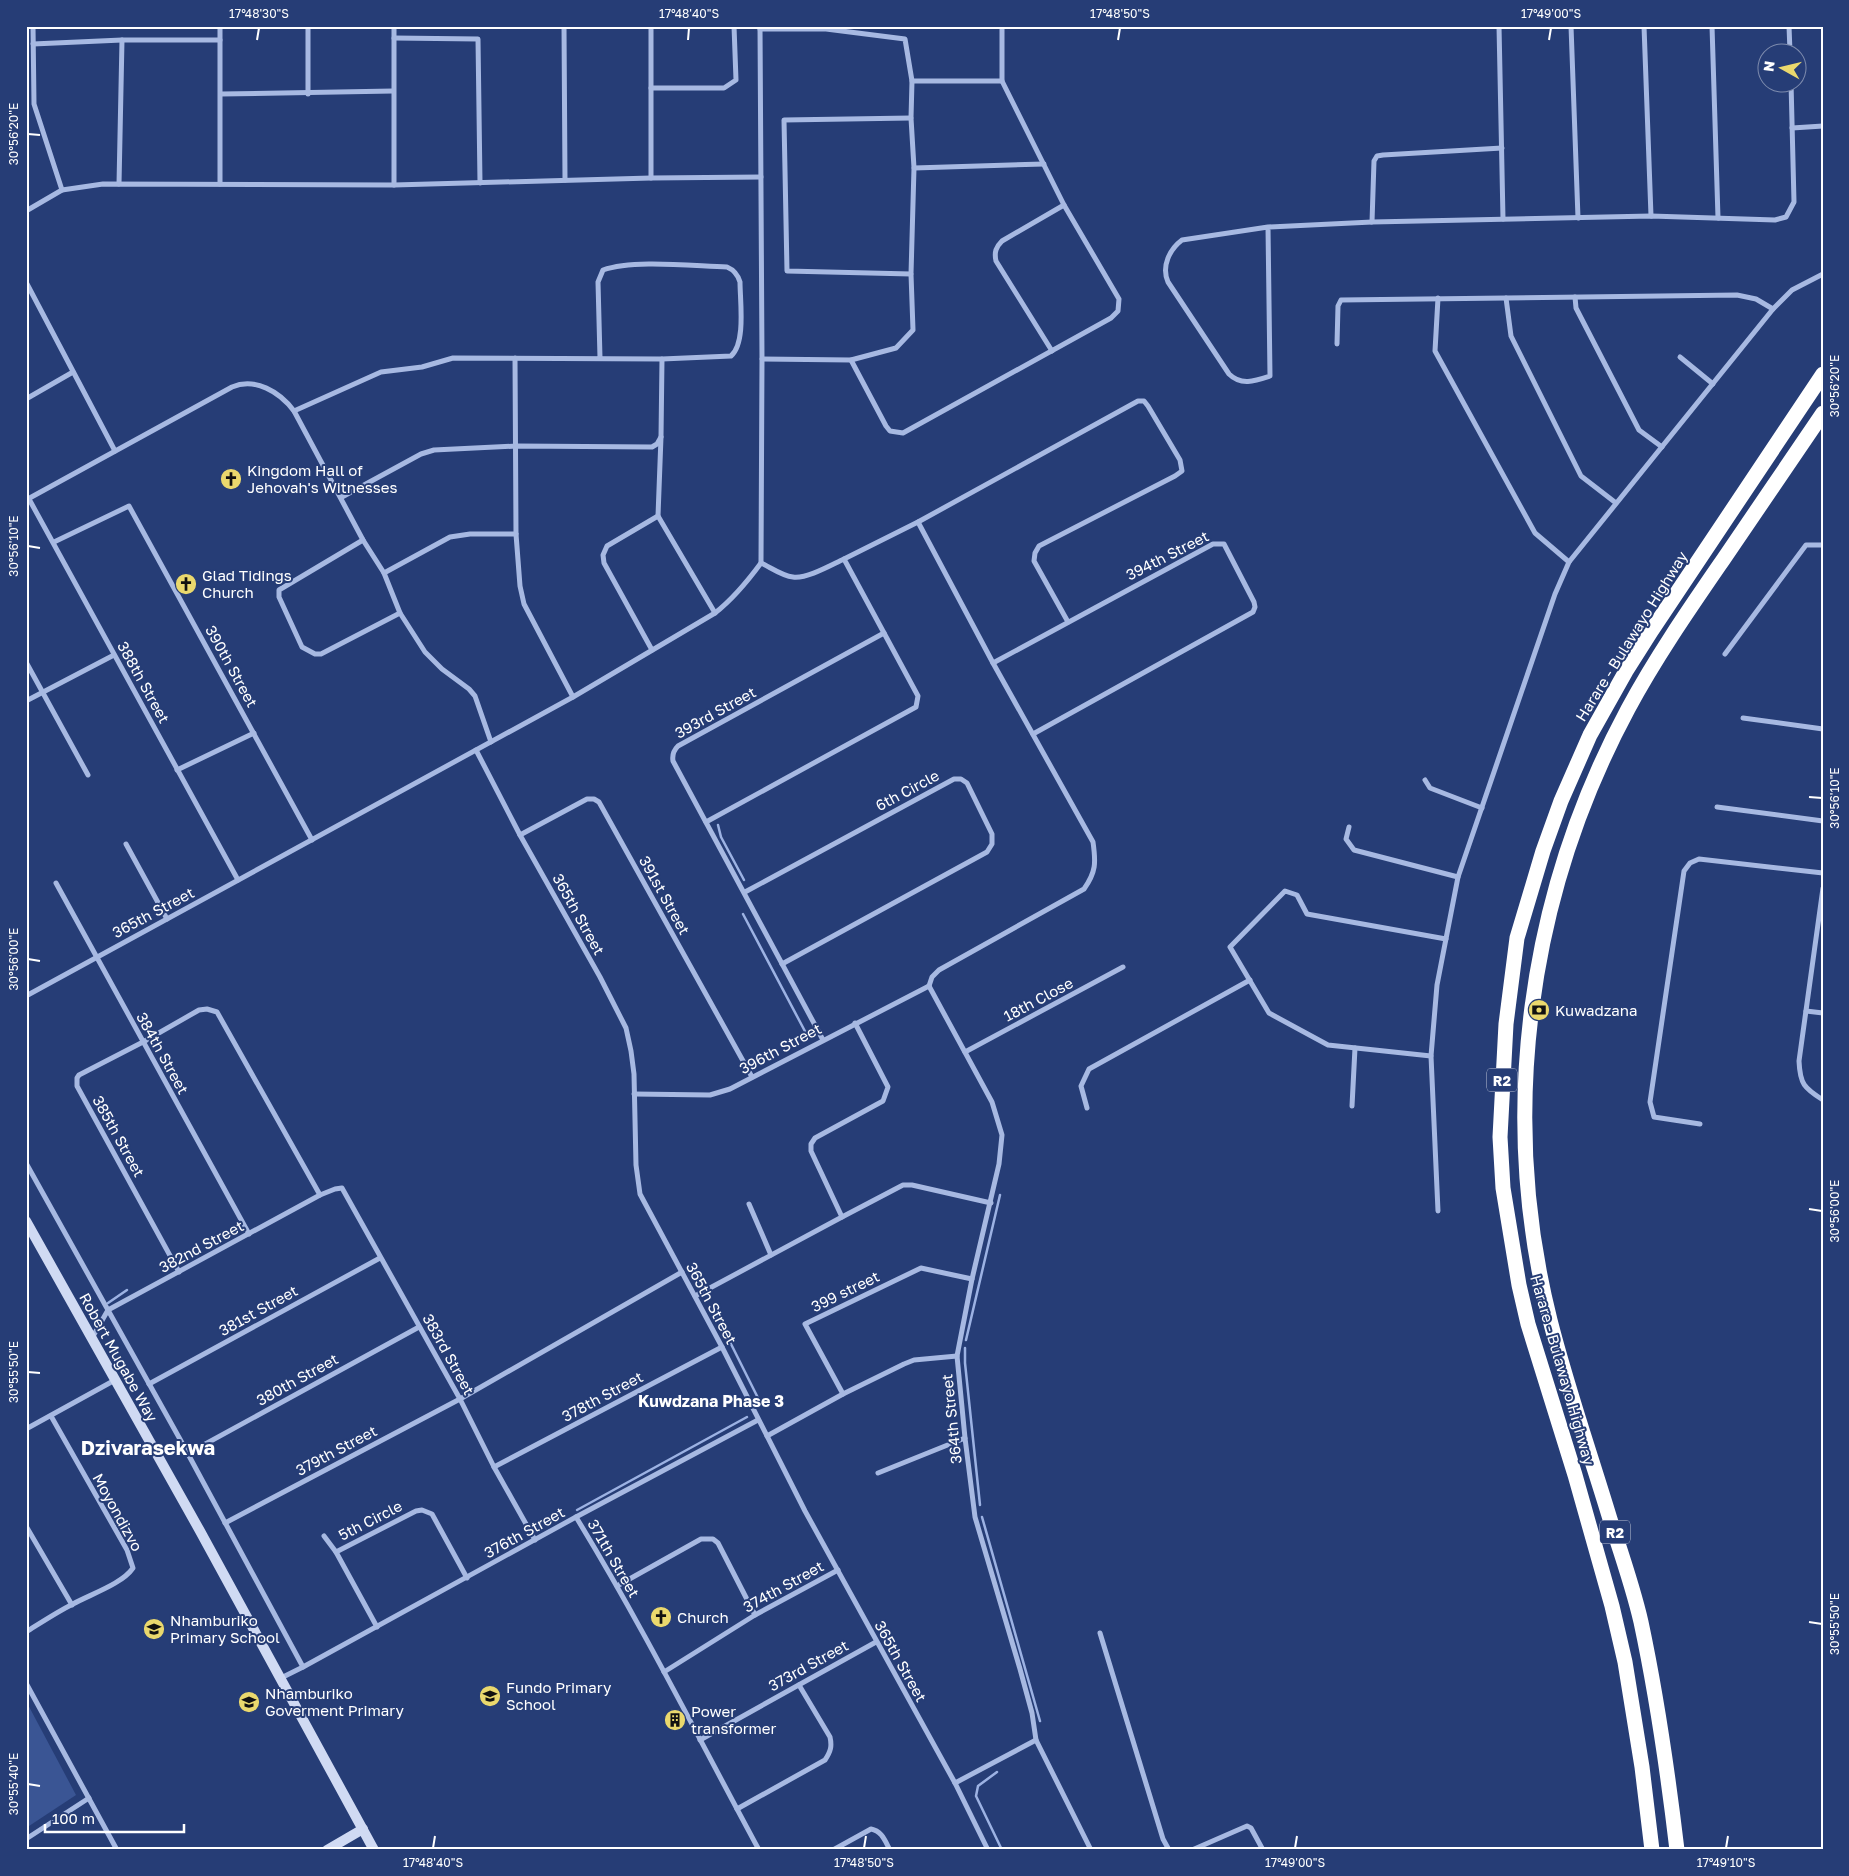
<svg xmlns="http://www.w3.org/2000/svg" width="1849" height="1876" viewBox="0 0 1849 1876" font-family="'Golos Text',sans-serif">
	<rect width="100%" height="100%" fill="#263d76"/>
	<polygon fill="#3a5594" points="26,1701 76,1795 26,1828"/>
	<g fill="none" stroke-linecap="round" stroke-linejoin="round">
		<g stroke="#9cb2e3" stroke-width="2.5">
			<polyline points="718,825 721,837 744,880"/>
			<polyline points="743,914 808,1037"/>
			<polyline points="108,1303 127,1290"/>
			<polyline points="712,1306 761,1404"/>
			<polyline points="966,1340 1000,1195"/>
			<polyline points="965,1348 965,1363 980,1505"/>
			<polyline points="577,1510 747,1417"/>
			<polyline points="982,1517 1040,1721"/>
			<polyline points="997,1772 978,1786 976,1796 1002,1850"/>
		</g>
		<g stroke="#a7b9e2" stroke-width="5">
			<polyline points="33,26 34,104 62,190"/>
			<polyline points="220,26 220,184"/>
			<polyline points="394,26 394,185"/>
			<polyline points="564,26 565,180"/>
			<polyline points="760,26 762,359 761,563"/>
			<polyline points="1499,26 1503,219"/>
			<polyline points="1571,26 1578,218"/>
			<polyline points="1644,26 1651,216"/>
			<polyline points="1712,26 1718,218"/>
			<polyline points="1789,26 1790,52"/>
			<polyline points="760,29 826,29 905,39 912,81 911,118 914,168 911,274 913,330 896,348 851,360 762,359"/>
			<polyline points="394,38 478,39 480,183"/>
			<polyline points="33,44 122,40 220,40"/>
			<polyline points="912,81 1002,81"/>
			<polyline points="651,88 724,88 736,80 734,26"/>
			<polyline points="221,94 393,91"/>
			<polyline points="308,94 308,26"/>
			<polyline points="911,118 784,120 787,271 911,274"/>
			<polyline points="1792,128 1823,126"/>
			<polyline points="914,168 1044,164"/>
			<polyline points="651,178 651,26"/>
			<polyline points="119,184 122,40"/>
			<polyline points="26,211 62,190 103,184 394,185 651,178 761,177"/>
			<polyline points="1372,222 1374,161 1377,156 1383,155 1502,148"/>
			<path d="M1268,227L1270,376C1255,381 1241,386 1229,374L1168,282C1161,266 1170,249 1182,240L1268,227L1372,222L1651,216L1775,220L1786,217L1794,202L1791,82"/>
			<polyline points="26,282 115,451"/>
			<polyline points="1575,297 1576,308 1639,430 1662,447"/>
			<polyline points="1438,298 1435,351 1535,533 1569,562"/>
			<polyline points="1506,298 1511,336 1581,476 1616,503"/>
			<polyline points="1337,344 1338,306 1341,300 1737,295 1756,299 1773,309"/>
			<path d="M1052,351L996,261C994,252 996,247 1002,241L1064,205"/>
			<polyline points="1680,357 1713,384"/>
			<polyline points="515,358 516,534 520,586 524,604 573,697"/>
			<polyline points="662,359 661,437 658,516 715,613"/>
			<polyline points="851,360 886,426 890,431 903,433 1111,318 1118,311 1119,299 1064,205 1002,81 1002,26"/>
			<polyline points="26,399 73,372"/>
			<path d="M294,411L381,372L422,367L453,358L662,359L731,356C746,343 740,301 740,282C738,275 734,270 727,267C693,266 633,259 603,270L598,282L600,358"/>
			<polyline points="342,497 421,454 434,450 517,446 652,447 657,444 661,437"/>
			<polyline points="29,499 238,880"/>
			<path d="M26,500L232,387C255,377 280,392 294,411L363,540L384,573L400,613L425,652L442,669L469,689L475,696L491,742"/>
			<path d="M918,522L993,663L1093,842C1096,863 1096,872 1084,889L939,970L932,977L929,986"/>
			<polyline points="363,540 279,590 279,597 302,647 315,654 321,654 400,613"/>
			<polyline points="54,542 129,506 312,840"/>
			<polyline points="384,573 450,537 470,534 516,534"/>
			<polyline points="652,650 604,563 603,555 607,546 658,516"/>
			<polyline points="1725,654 1806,545 1823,545"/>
			<polyline points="26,662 88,775"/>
			<polyline points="993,663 1213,544 1224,544 1254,602 1255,607 1253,612 1033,734"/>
			<polyline points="26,701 114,655"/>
			<polyline points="1743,718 1823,729"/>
			<polyline points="476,750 520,835 600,977 626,1028 631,1051 634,1074 636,1165 640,1194 722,1347 805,1511 955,1783 988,1850"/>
			<polyline points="177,770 254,733"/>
			<polyline points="1425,780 1430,788 1482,808"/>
			<polyline points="1717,807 1823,821"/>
			<polyline points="706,822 916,707 918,696 884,633"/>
			<polyline points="1349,827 1346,839 1354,850 1458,877"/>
			<polyline points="520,835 587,799 594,799 599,802 752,1077"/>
			<polyline points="126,844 167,919"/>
			<polyline points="56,883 249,1234"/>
			<path d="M1823,888L1799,1061C1800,1084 1804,1088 1823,1100"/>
			<polyline points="745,892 954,779 961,779 967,783 992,834 992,844 987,852 782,964"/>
			<polyline points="929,986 992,1102 1002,1135 999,1164 972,1279 957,1356 965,1438 975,1517 1020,1669 1032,1713 1036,1740 1091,1850"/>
			<path d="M26,996L573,697L715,613C733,599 747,582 761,563C770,567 782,576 793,577C807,579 831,565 844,559"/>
			<polyline points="1806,1011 1823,1013"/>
			<path d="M823,1040L673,761C672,755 674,750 678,746L884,633L844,559L918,522L1138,401H1144L1148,406L1180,460L1182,471L1175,476L1039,546L1035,553L1034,561L1068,622"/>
			<polyline points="965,1052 1123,967"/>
			<polyline points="1431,1056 1328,1045 1269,1013 1230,947 1285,891 1297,895 1307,914 1446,939"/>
			<polyline points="634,1094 710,1095 730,1089 929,986"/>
			<polyline points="1352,1106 1355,1048"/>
			<polyline points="1087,1108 1081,1086 1089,1069 1250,980"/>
			<polyline points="1700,1124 1654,1117 1650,1102 1684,871 1690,863 1699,859 1823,873"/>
			<polyline points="26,1163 181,1441 303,1667 281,1678"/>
			<polyline points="749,1204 771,1255"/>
			<polyline points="1438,1211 1431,1056 1437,985 1458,877 1555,594 1569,562 1773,309 1792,290 1823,274"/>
			<polyline points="842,1217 811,1151 811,1144 815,1138 883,1101 888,1087 855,1023"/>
			<polyline points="179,1272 77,1086 77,1078 79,1075 143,1042 199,1010 207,1009 217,1012 320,1195"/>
			<polyline points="695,1296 842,1217 903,1185 912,1185 991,1203"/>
			<polyline points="92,1338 108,1310 320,1195 335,1189 342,1188 460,1399 494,1467 535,1540"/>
			<polyline points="149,1384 380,1258"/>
			<polyline points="843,1394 805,1324 921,1268 972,1279"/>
			<polyline points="26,1429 115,1380"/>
			<polyline points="767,1436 843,1394 904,1364 914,1360 957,1356"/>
			<polyline points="187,1454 419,1327"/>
			<polyline points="494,1467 722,1347"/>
			<polyline points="878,1473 965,1438"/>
			<path d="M576,1517C642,1625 699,1739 759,1850"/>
			<polyline points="225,1523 460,1399 682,1272"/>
			<polyline points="26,1526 72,1605"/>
			<polyline points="324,1536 336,1552 377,1627"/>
			<polyline points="336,1552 416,1511 422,1510 432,1514 467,1578"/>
			<polyline points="617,1586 701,1539 713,1539 718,1543 755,1615"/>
			<path d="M26,1632C42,1622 57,1612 73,1604C91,1594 122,1584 133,1568L127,1550L51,1416"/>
			<polyline points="1100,1633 1163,1839 1169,1850"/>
			<polyline points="303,1667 576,1517 758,1420"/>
			<polyline points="664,1672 755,1615 838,1570"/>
			<polyline points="26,1683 117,1850"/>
			<polyline points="700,1740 876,1642"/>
			<polyline points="955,1783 1036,1740"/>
			<path d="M737,1809L825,1760C831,1751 832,1746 830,1737L799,1685"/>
			<polyline points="26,1839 89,1798"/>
			<path d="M833,1850L871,1829C882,1831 885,1841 890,1850"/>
			<polyline points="1192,1850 1247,1826 1251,1828 1263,1850"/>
		</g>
		<g stroke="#d0daf3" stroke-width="10">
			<polyline points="26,1221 200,1531 374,1850"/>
			<polyline points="327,1850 363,1829"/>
		</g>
		<g stroke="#fff" stroke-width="15">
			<polyline points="1652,1850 1642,1767 1625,1662 1612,1606 1575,1475 1528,1324 1519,1285 1503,1188 1500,1137 1506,1024 1517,938 1543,851 1561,801 1590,735 1626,671 1652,630 1823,374"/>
			<path d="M1677,1850C1668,1774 1657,1697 1641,1622C1633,1587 1621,1553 1610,1519C1590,1453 1567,1387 1550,1320C1498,1114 1528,895 1628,709C1656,657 1690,608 1723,560C1756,511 1790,462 1823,413"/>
		</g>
	</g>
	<path fill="none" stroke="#fff" stroke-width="2" d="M257,40L259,28M688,40L689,28M1118,40L1120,28M1549,40L1551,28M28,134L40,135M1809,384L1822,386M28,546L40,548M1809,797L1822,798M28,959L40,961M1809,1209L1822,1211M28,1372L40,1373M1809,1622L1822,1624M28,1784L40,1786M433,1848L435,1836M864,1848L866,1836M1295,1848L1297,1836M1726,1848L1728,1836"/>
	<defs>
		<g id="church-disc" transform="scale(1.125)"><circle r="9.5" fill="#ead86d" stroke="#263d76"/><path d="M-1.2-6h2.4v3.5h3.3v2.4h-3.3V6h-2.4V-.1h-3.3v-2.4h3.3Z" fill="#111"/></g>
		<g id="bank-disc" transform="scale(1.125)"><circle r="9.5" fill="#ead86d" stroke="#263d76"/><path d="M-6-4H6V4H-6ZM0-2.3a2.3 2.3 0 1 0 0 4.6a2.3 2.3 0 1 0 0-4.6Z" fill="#111"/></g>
		<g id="school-disc" transform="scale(1.125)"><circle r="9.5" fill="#ead86d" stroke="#263d76"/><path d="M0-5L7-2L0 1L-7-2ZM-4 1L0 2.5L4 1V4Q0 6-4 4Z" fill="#111"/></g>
		<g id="building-disc" transform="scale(1.125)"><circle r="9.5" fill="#ead86d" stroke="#263d76"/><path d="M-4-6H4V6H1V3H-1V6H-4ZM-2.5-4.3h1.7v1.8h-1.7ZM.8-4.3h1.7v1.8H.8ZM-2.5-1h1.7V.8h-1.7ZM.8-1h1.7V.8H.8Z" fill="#111"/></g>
	</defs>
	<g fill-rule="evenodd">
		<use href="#church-disc" x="231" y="479"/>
		<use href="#church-disc" x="186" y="584"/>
		<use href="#bank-disc" x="1539" y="1010"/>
		<use href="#church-disc" x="661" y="1617"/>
		<use href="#school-disc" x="154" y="1629"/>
		<use href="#school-disc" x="490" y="1696"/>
		<use href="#school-disc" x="249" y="1702"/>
		<use href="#building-disc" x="675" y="1720"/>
	</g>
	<g text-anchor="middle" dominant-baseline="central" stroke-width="4" stroke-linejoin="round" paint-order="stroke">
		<g fill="#263d76" stroke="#bec5d6" stroke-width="1">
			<rect x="1487" y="1068.5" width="30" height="23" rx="4"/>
			<rect x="1600" y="1520.5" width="30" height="23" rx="4"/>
		</g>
		<g font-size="14" font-weight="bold" fill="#fff">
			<text x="1502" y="1080">R2</text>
			<text x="1615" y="1532">R2</text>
		</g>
		<g font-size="15" fill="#fff" stroke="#263d76" text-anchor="start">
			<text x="247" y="470">Kingdom Hall of<tspan x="247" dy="17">Jehovah's Witnesses</tspan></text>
			<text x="202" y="575">Glad Tidings<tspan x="202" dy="17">Church</tspan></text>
			<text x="1555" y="1010">Kuwadzana</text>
			<text x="677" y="1617">Church</text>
			<text x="170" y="1620">Nhamburiko<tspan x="170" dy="17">Primary School</tspan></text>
			<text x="506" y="1687">Fundo Primary<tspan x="506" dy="17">School</tspan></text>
			<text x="265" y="1693">Nhamburiko<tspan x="265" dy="17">Goverment Primary</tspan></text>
			<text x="691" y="1711">Power<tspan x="691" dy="17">transformer</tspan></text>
		</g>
		<g font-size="15" fill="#fff" stroke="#263d76">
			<text transform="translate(1167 555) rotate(-27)">394th Street</text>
			<text transform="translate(1631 636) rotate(-58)">Harare - Bulawayo Highway</text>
			<text transform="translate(232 666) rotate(61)">390th Street</text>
			<text transform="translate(144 682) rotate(61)">388th Street</text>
			<text transform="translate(715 712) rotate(-29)">393rd Street</text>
			<text transform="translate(907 790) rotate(-28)">6th Circle</text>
			<text transform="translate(665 895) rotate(61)">391st Street</text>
			<text transform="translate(153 912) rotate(-28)">365th Street</text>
			<text transform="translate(579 914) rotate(61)">365th Street</text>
			<text transform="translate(1038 999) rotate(-28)">18th Close</text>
			<text transform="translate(780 1048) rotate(-28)">396th Street</text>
			<text transform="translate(163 1053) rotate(61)">384th Street</text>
			<text transform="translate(119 1136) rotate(61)">385th Street</text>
			<text transform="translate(201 1246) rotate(-28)">382nd Street</text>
			<text transform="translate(845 1291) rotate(-26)">399 street</text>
			<text transform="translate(712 1303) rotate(62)">365th Street</text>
			<text transform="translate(258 1310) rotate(-29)">381st Street</text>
			<text transform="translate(449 1354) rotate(61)">383rd Street</text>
			<text transform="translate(119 1357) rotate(61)">Robert Mugabe Way</text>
			<text transform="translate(1563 1370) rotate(74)">Harare - Bulawayo Highway</text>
			<text transform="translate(297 1379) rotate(-29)">380th Street</text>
			<text transform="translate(602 1396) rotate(-28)">378th Street</text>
			<text transform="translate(951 1419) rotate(-96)">364th Street</text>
			<text transform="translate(336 1450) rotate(-28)">379th Street</text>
			<text transform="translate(118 1512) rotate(61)">Moyondizvo</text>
			<text transform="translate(370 1520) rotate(-27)">5th Circle</text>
			<text transform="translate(524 1532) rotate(-29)">376th Street</text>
			<text transform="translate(614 1558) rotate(60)">371th Street</text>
			<text transform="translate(783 1586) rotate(-29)">374th Street</text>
			<text transform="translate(901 1661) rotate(61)">365th Street</text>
			<text transform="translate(808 1665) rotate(-29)">373rd Street</text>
		</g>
		<g font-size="16" font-weight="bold" fill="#fff" stroke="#263d76">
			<text x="711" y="1401">Kuwdzana Phase 3</text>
		</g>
		<g font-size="20" font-weight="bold" fill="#fff" stroke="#263d76">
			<text x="148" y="1447">Dzivarasekwa</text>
		</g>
	</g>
	<rect width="1849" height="1876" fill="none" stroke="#263d76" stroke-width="55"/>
	<g transform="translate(1782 68) rotate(278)"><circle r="24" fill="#263d76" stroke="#7d8bad"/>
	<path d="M0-4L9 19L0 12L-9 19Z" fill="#ead86d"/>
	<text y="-8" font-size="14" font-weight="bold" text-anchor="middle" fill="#ffffff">N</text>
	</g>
	<path d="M45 1824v8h139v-8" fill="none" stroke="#ffffff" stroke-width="2.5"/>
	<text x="52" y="1824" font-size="15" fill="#ffffff" stroke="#263d76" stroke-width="4" paint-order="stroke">100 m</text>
	<rect x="28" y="28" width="1794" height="1820" fill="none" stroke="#fff" stroke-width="2"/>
	<g font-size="12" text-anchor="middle" fill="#fff">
		<text x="259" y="18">17°48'30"S</text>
		<text x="689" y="18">17°48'40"S</text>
		<text x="1120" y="18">17°48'50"S</text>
		<text x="1551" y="18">17°49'00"S</text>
		<text transform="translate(14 134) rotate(-90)" y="4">30°56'20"E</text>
		<text transform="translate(1835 386) rotate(-90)" y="4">30°56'20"E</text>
		<text transform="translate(14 546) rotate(-90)" y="4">30°56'10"E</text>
		<text transform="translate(1835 798) rotate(-90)" y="4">30°56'10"E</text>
		<text transform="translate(14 959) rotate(-90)" y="4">30°56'00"E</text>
		<text transform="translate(1835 1211) rotate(-90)" y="4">30°56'00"E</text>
		<text transform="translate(14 1372) rotate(-90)" y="4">30°55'50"E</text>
		<text transform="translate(1835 1624) rotate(-90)" y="4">30°55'50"E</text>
		<text transform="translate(14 1784) rotate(-90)" y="4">30°55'40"E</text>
		<text x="433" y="1867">17°48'40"S</text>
		<text x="864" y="1867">17°48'50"S</text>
		<text x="1295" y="1867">17°49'00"S</text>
		<text x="1726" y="1867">17°49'10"S</text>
	</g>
</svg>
